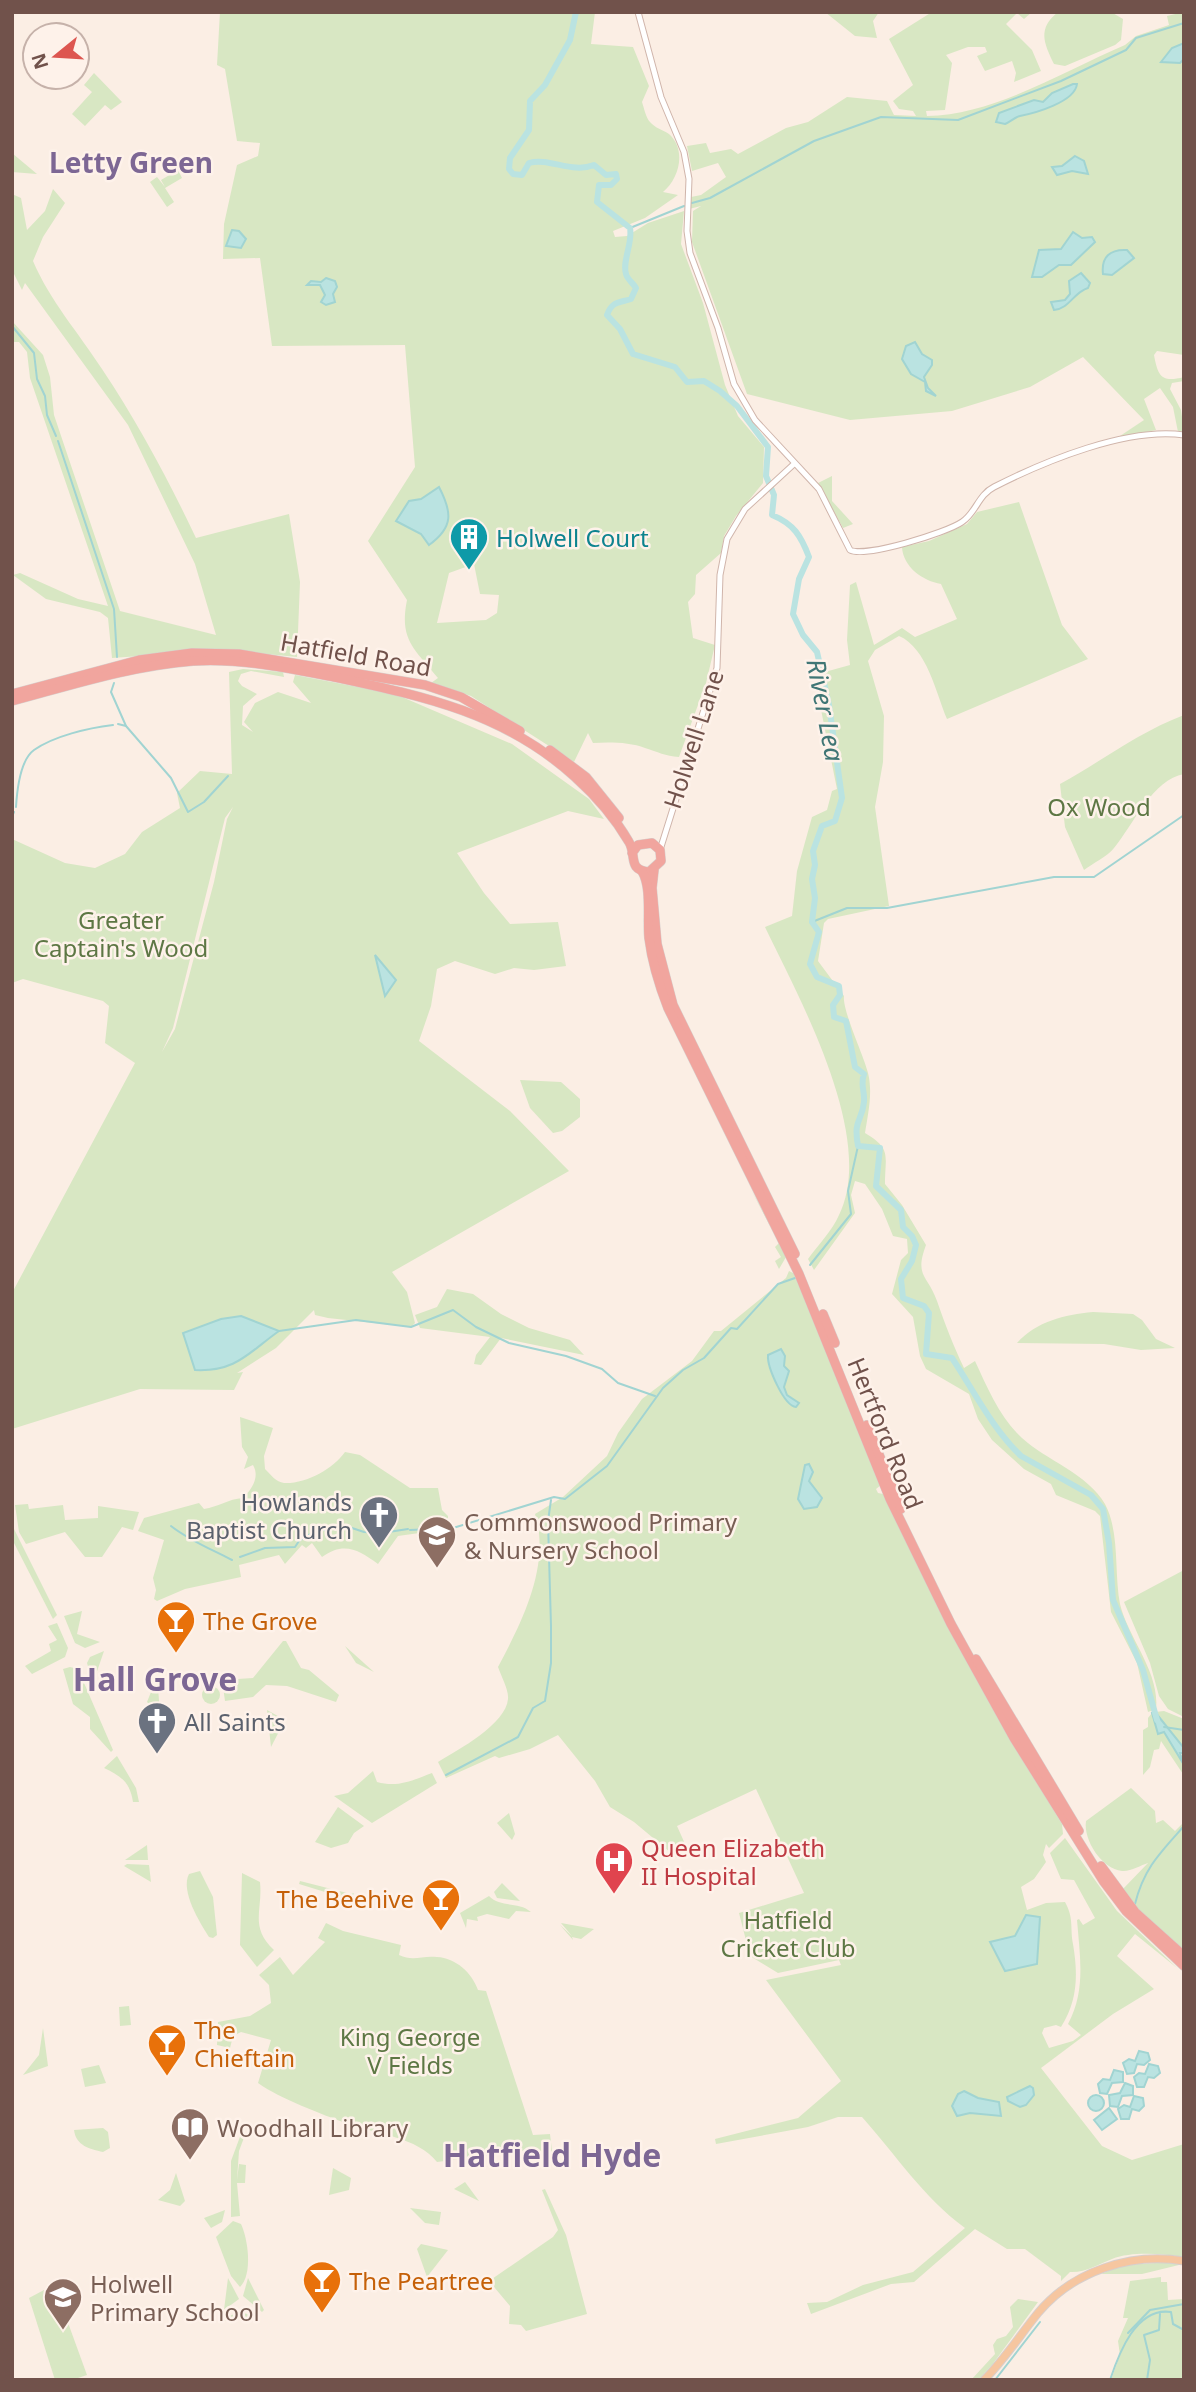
<svg xmlns="http://www.w3.org/2000/svg" width="1196" height="2392" viewBox="0 0 1196 2392" font-family="'Noto Sans',sans-serif">
	<rect width="100%" height="100%" fill="#fbeee4"/>
	<g fill="#d8e7c3" fill-rule="evenodd">
		<path d="M220,12H595L591,44L633,47L649,86L642,102C644,108 646,118 650,122C655,128 663,130 669,134C687,150 679,179 663,192L678,195L645,218L613,231L615,237L627,236L648,223L684,211L681,244L703,303L725,385L738,416L764,447L763,483L736,516L724,536L721,553L696,575L695,594L688,602L693,638L715,645L706,683L679,757C665,756 658,752 645,748C630,742 609,742 593,743L588,733L574,762L471,696L431,683L438,678C414,648 399,640 407,600L368,541L415,467L405,345L272,346L260,258L223,259L224,224L237,165L258,156L260,143L237,141L225,69L217,65ZM439,487L421,534L396,521L409,501L421,499ZM474,564L480,594L499,595L497,613L486,620L437,623L449,573Z"/>
		<polygon points="825,12 879,12 873,21 877,38 855,36"/>
		<path d="M932,12H1032L1024,19L1017,13L1006,24L1032,50L1041,71L1014,82L1016,73L1012,61L985,71L977,56L987,52L985,47H968L946,55L952,63L945,110L926,111L927,116C994,115 1064,71 1125,45L1136,36L1169,25L1167,16L1184,12V355L1157,351L1154,355C1158,376 1161,383 1184,377V381L1172,383L1170,389L1181,410L1184,431L1178,432L1173,407L1160,388L1144,399L1156,430L1117,438L1144,420L1083,357L1030,387L952,411L850,420L747,394L692,242L693,211L701,206L689,209L691,197L701,195L726,177L718,163L692,171L687,146L706,143L710,153L731,149L738,154L786,128L808,122L847,97L887,101L894,115L916,116L913,111L899,109L893,101L913,85L889,39Z"/>
		<path d="M1058,12H1111L1123,19L1121,40L1115,45L1065,66L1054,64C1044,43 1037,29 1058,12Z"/>
		<polygon points="94,73 122,102 111,110 105,105 85,126 72,114 92,92 84,85"/>
		<polygon points="12,153 37,174 12,172"/>
		<polygon points="178,170 182,178 165,188 174,202 167,207 150,182 157,177 165,187 161,180"/>
		<path d="M53,189L65,203L43,237L33,261C50,301 78,332 102,369C138,423 168,479 196,538L289,514L300,582L297,657L225,650L112,658L108,618L100,612L46,599L13,575L20,573L78,599L108,606L30,378L27,352L19,342H12V321L43,355L50,377L54,415L120,611L216,635L195,564L128,425L25,283L22,290L12,270V194L21,198L27,230L45,211Z"/>
		<polygon points="832,476 832,501 853,524 843,528 818,483"/>
		<path d="M1019,502L1062,625L1088,659L947,719C936,693 927,648 899,636L875,650L868,661L884,716L883,762L875,807L889,906L828,919L824,923L818,961L844,996C842,1010 864,1056 868,1073C873,1093 868,1114 865,1133C892,1149 885,1155 885,1184L902,1205L926,1245C914,1277 928,1275 937,1301C945,1324 953,1345 964,1368L975,1361C987,1387 1000,1418 1022,1438C1046,1460 1088,1474 1105,1504C1120,1532 1114,1573 1120,1604C1128,1638 1160,1672 1156,1709L1148,1712L1137,1663L1111,1612L1100,1516L1095,1511L1056,1495L1051,1484L1024,1469L992,1440L978,1419L969,1394L926,1369L920,1356L913,1317L892,1294L901,1260L908,1253L907,1239L893,1236L882,1209L865,1184L855,1181L851,1195L855,1213L814,1270L808,1259C818,1245 832,1231 839,1215C877,1138 799,998 765,927L792,916L797,871L812,817L827,810L832,791L837,789L814,675L850,665L847,640L850,585L856,582L874,645L902,628L915,637L957,619L941,584C923,581 903,567 902,547L929,541L967,524L977,512Z"/>
		<path d="M243,669L283,672L284,677L251,671L241,674L238,681L242,686L257,694L243,706L242,725L253,732L244,722L255,703L278,692L311,703L293,682L295,675L395,694L512,744L589,799L604,819L568,811L457,853L484,893L510,924L558,922L566,966L534,970L514,968L495,974L455,961L437,969L431,1006L419,1041L510,1111L569,1171L392,1272L407,1292L415,1323L411,1327L328,1318L315,1315L314,1310L276,1348L237,1373L243,1372L234,1390L140,1389L12,1429V1293L135,1063L105,1043L109,1006L103,1001L23,979L12,983V839L65,863L95,868L125,854L142,832L180,808L177,793L200,771L232,774L229,672ZM233,807L227,819L214,882L175,1029L162,1052L173,1028L225,818ZM241,1316L279,1331L257,1346L183,1333L221,1319Z"/>
		<path d="M1184,715V774C1153,779 1133,825 1114,848C1107,857 1093,863 1084,870L1065,827L1060,784C1102,761 1139,732 1184,715Z"/>
		<polygon points="520,1080 561,1082 580,1099 580,1117 562,1131 553,1133 530,1108"/>
		<polygon points="751,1190 783,1247 786,1257 779,1269 775,1261 781,1257 775,1247 779,1243"/>
		<path d="M789,1271L795,1274L881,1485L876,1489L878,1493L883,1494L993,1709L1062,1824L1063,1834L1049,1848L1046,1844L1043,1855L1046,1862L1034,1879L1021,1887L1027,1910L1046,1903L1065,1902C1074,1918 1070,1928 1073,1944C1078,1974 1078,2000 1061,2027L1056,2025L1044,2028L1042,2033L1049,2048L1073,2041L1081,2035L1068,2024C1086,1991 1080,1957 1077,1920L1079,1919L1083,1925L1095,1918L1074,1880L1061,1879L1050,1853L1065,1838L1117,1911L1177,1968L1135,1934L1117,1956L1154,1989L1113,2014L1041,2068L1102,2146L1132,2160L1184,2144V2257C1162,2254 1133,2251 1112,2259C1099,2264 1085,2273 1070,2272L1061,2281V2276L1025,2249H1007L975,2229L914,2282L891,2284L811,2314L807,2303L827,2302L863,2285L913,2272L965,2228C923,2197 896,2155 862,2117H838L808,2127L716,2144L715,2139L798,2118L841,2081L766,1980L841,1965L839,1960L778,1973L750,1956L739,1913L804,1893L756,1789L677,1826L690,1855L677,1858L634,1822L610,1807L595,1781L558,1735L530,1749L499,1758L495,1756L446,1778L438,1762C458,1750 506,1724 508,1699C509,1690 501,1676 498,1667C522,1622 551,1565 535,1514L563,1497L607,1456L618,1433L642,1399L692,1361L714,1331H721L786,1278Z"/>
		<polygon points="447,1289 473,1294 501,1314 529,1328 570,1340 584,1355 501,1338 481,1365 474,1364 476,1355 490,1337 420,1328 415,1315 437,1307"/>
		<path d="M1093,1312L1133,1314L1142,1320L1156,1339L1175,1348L1141,1350L1104,1344L1017,1343C1037,1321 1064,1315 1093,1312Z"/>
		<path d="M240,1417L273,1428L264,1456L265,1469C271,1475 276,1482 284,1483C306,1484 333,1469 345,1452L360,1455L410,1488H438L442,1510L448,1516V1529L398,1536L378,1564C359,1550 344,1541 322,1557L312,1543L306,1548L302,1545L285,1564L279,1555L239,1565L241,1577L185,1589L157,1601L154,1599L156,1590L153,1578L164,1540L138,1531L144,1518L199,1503L204,1509C218,1507 228,1499 243,1498C252,1489 260,1477 253,1465L244,1469L248,1457L242,1447Z"/>
		<polygon points="28,1504 29,1509 63,1505 65,1520 98,1518 98,1506 139,1512 133,1530 122,1527 102,1557 85,1557 65,1532 26,1544 19,1532 15,1505"/>
		<polygon points="12,1525 57,1615 53,1619 14,1543"/>
		<polygon points="1184,1570 1184,1717 1168,1709 1159,1696 1150,1663 1124,1602"/>
		<polygon points="82,1611 77,1634 100,1642 85,1648 75,1643 64,1616"/>
		<polygon points="57,1623 68,1648 65,1657 32,1674 25,1666 51,1651 49,1644 57,1640 48,1626"/>
		<polygon points="283,1641 286,1641 301,1668 309,1670 339,1695 336,1702 287,1686 266,1685 253,1697 225,1701 222,1680 253,1678"/>
		<polygon points="345,1646 374,1672 356,1663"/>
		<polygon points="104,1651 93,1683 87,1663 90,1657"/>
		<polygon points="70,1667 78,1669 113,1750 111,1752 90,1729 90,1717 73,1704 63,1669"/>
		<circle cx="211" cy="1695" r="9"/>
		<polygon points="153,1687 158,1687 160,1714 147,1702"/>
		<polygon points="267,1710 285,1720 271,1747"/>
		<polygon points="1164,1711 1184,1719 1184,1748 1155,1712"/>
		<polygon points="1152,1713 1158,1733 1164,1732 1184,1765 1183,1774 1161,1741 1159,1749 1154,1750 1150,1767 1143,1775 1143,1730 1148,1727 1148,1718"/>
		<path d="M117,1756L136,1788L139,1802H133C130,1782 121,1776 104,1768Z"/>
		<path d="M373,1771L377,1782C398,1788 413,1780 432,1773L437,1783L372,1823L334,1796L348,1793Z"/>
		<path d="M1131,1788L1155,1811L1156,1823L1163,1820L1175,1831L1184,1822V1951L1137,1908L1123,1889L1148,1863C1141,1865 1130,1872 1122,1871C1102,1869 1083,1840 1086,1821Z"/>
		<polygon points="338,1807 364,1826 354,1833 348,1843 331,1848 315,1842"/>
		<polygon points="509,1813 515,1834 512,1840 497,1823"/>
		<polygon points="147,1845 148,1860 125,1860"/>
		<polygon points="127,1864 149,1865 151,1882 124,1866"/>
		<path d="M200,1871L213,1897L217,1935L213,1938L209,1937C200,1923 180,1891 189,1874Z"/>
		<path d="M242,1873L260,1882C263,1911 249,1926 274,1950L257,1967L240,1945Z"/>
		<polygon points="300,1881 351,1894 354,1893 351,1900 299,1884"/>
		<polygon points="502,1883 520,1901 497,1898 494,1892"/>
		<path d="M489,1896C500,1908 519,1901 531,1912L516,1911L509,1919L487,1914L477,1917L478,1921L467,1919L466,1928L460,1913Z"/>
		<path d="M326,1923L343,1931L401,1945L399,1955C414,1962 422,1955 437,1957C456,1958 472,1973 478,1990L486,1991L533,2135L550,2134L553,2159L536,2149L437,2162C417,2137 377,2134 348,2124C322,2114 280,2099 258,2083L271,2040L241,2032L233,2036L230,2048L217,2045L218,2022L250,2016L271,2003L269,1985L259,1975L280,1957L293,1975L325,1942L318,1938Z"/>
		<polygon points="561,1923 594,1929 581,1939 572,1937 573,1940 560,1925 572,1936"/>
		<polygon points="129,2006 131,2025 120,2026 119,2007"/>
		<polygon points="43,2028 48,2066 23,2075 39,2055"/>
		<polygon points="99,2065 106,2083 85,2087 81,2069"/>
		<path d="M103,2128L108,2132L110,2148L103,2152C90,2149 76,2146 74,2130Z"/>
		<polygon points="241,2134 245,2135 239,2151 237,2180 239,2164 246,2165 245,2183 237,2183 240,2216 231,2217 231,2161"/>
		<polygon points="333,2168 351,2178 349,2190 329,2195"/>
		<polygon points="176,2173 185,2201 180,2206 158,2200 170,2190"/>
		<polygon points="465,2182 479,2201 454,2189"/>
		<polygon points="545,2189 566,2235 587,2314 526,2331 521,2325 509,2324 510,2306 489,2281 553,2237 558,2230 542,2190"/>
		<polygon points="410,2208 441,2212 439,2225 425,2223"/>
		<polygon points="225,2210 222,2222 211,2228 204,2218"/>
		<path d="M233,2221L241,2224C248,2239 253,2274 240,2287L231,2276L216,2237Z"/>
		<polygon points="421,2244 448,2250 427,2277 417,2249"/>
		<polygon points="1172,2262 1183,2264 1142,2274 1101,2274 1123,2265"/>
		<polygon points="1161,2277 1161,2282 1167,2282 1168,2300 1184,2299 1184,2380 1111,2380 1120,2355 1118,2341 1128,2318 1123,2318 1130,2281"/>
		<polygon points="228,2278 239,2299 224,2310"/>
		<polygon points="248,2278 264,2310 262,2312 243,2296"/>
		<polygon points="44,2290 47,2295 53,2294 63,2321 67,2320 87,2375 72,2380 55,2380 29,2298"/>
		<polygon points="1018,2299 1038,2302 992,2365 978,2380 971,2380 995,2354 993,2345 997,2339 1006,2336 1013,2327 1010,2307"/>
		<polygon points="241,2312 259,2318 223,2321 220,2319"/>
	</g>
	<g fill="#bae3e1" stroke="#a1d4d2" stroke-width="2">
		<polygon points="1184,43 1184,59 1180,63 1161,62 1172,48"/>
		<path d="M1073,84H1077C1075,102 1035,113 1020,116C1015,117 1010,122 1005,124L996,122L999,113L1034,100L1043,102L1052,93Z"/>
		<polygon points="1075,156 1084,161 1088,174 1072,171 1057,175 1052,167 1062,166"/>
		<polygon points="232,230 239,231 246,239 241,248 226,246"/>
		<polygon points="1073,232 1082,238 1092,237 1095,242 1071,265 1059,265 1042,277 1032,277 1039,250 1061,249"/>
		<path d="M1127,250L1134,258L1112,275L1103,274C1101,257 1110,249 1127,250Z"/>
		<path d="M1081,273L1090,283L1088,288C1074,292 1069,309 1054,310L1051,302L1065,300L1070,294L1069,281Z"/>
		<polygon points="326,278 335,281 337,287 333,294 335,302 326,305 321,302 325,295 320,285 307,285 311,281 321,282"/>
		<polygon points="915,342 922,354 932,360 932,365 924,377 928,388 936,396 926,391 925,382 911,374 902,359 906,346"/>
		<path d="M439,487C452,512 454,527 429,545L421,534L396,521L409,501L421,499Z"/>
		<polygon points="375,955 396,980 385,996"/>
		<path d="M241,1316L279,1331C248,1353 236,1372 195,1370L183,1333L221,1319Z"/>
		<path d="M781,1349L785,1356L784,1366L789,1371L784,1387L787,1395L799,1403L796,1407C784,1406 767,1367 768,1355Z"/>
		<polygon points="809,1464 813,1472 809,1481 822,1498 817,1507 804,1509 798,1499 805,1465"/>
		<polygon points="1155,1712 1184,1748 1184,1753 1180,1753 1184,1765 1164,1732 1158,1734 1152,1713"/>
		<polygon points="1026,1915 1040,1917 1037,1964 1005,1971 990,1942 1015,1936"/>
		<polygon points="1139,2051 1148,2053 1150,2060 1144,2065 1137,2064 1134,2073 1127,2074 1123,2063 1129,2059 1135,2061"/>
		<polygon points="1149,2064 1158,2066 1160,2073 1154,2078 1148,2077 1144,2087 1137,2087 1134,2077 1139,2073 1145,2074"/>
		<polygon points="1114,2070 1123,2072 1123,2082 1112,2083 1107,2094 1100,2093 1098,2084 1103,2079 1110,2080"/>
		<polygon points="1125,2083 1133,2086 1133,2095 1122,2096 1118,2107 1110,2106 1109,2095 1120,2093"/>
		<polygon points="1030,2086 1033,2088 1034,2095 1026,2105 1020,2107 1008,2101 1007,2097"/>
		<polygon points="964,2091 978,2098 999,2102 1001,2116 970,2113 957,2116 952,2106 958,2094"/>
		<circle cx="1096" cy="2103" r="8"/>
		<polygon points="1134,2096 1143,2098 1144,2106 1139,2111 1132,2109 1129,2119 1121,2119 1118,2109 1124,2105 1130,2107"/>
		<polygon points="1109,2108 1117,2119 1102,2130 1094,2120"/>
	</g>
	<g fill="none" stroke-linecap="round" stroke-linejoin="round">
		<g stroke="#a1d4d2" stroke-width="2">
			<polyline points="692,203 710,198 814,141 881,117 958,120 1061,81 1126,50 1136,38 1184,23"/>
			<polyline points="630,228 684,206"/>
			<polyline points="12,326 34,353 37,379 45,396 47,415 56,436"/>
			<polyline points="58,441 114,609 117,657"/>
			<polyline points="114,683 111,692 126,726 118,724"/>
			<polyline points="126,726 171,778 188,812 204,802 228,776"/>
			<path d="M16,807C17,791 20,760 34,750C54,736 88,728 113,725"/>
			<polyline points="12,817 14,812"/>
			<polyline points="812,922 847,908 887,908 1054,877 1094,877 1184,815"/>
			<polyline points="810,1265 851,1214 848,1191 858,1146"/>
			<polyline points="279,1331 356,1320 411,1327 453,1310 476,1327 509,1343 566,1356 602,1369 618,1383 655,1396"/>
			<path d="M171,1526C190,1541 211,1549 232,1560"/>
			<polyline points="410,1530 453,1528 554,1497 565,1499 607,1466 663,1388 683,1370 704,1358 731,1328 737,1329 778,1284 795,1278"/>
			<polyline points="240,1557 265,1548 295,1547 299,1541 315,1531 349,1527 364,1532 382,1533 408,1529"/>
			<polyline points="1164,1727 1184,1730"/>
			<polyline points="446,1775 518,1737 533,1708 545,1701 551,1663 551,1626 548,1521 551,1500"/>
			<path d="M1135,1904C1144,1868 1160,1853 1184,1826"/>
			<polyline points="1128,2333 1150,2310 1184,2304"/>
			<polyline points="995,2380 1040,2322"/>
			<path d="M1110,2380C1119,2353 1136,2307 1171,2312L1173,2324L1184,2330"/>
			<polyline points="1147,2380 1150,2360 1144,2335 1159,2330 1160,2314"/>
		</g>
		<path stroke="#bae3e1" stroke-width="6" d="M576,12L570,40L545,85L530,101L529,130L510,158L509,169L513,174L522,175L529,163C549,157 572,174 594,165L606,175L616,174L617,179L611,185H599L597,202L630,228C633,243 622,261 626,274C627,279 633,283 636,288L631,299C619,303 612,301 607,315L620,329L633,354L675,367L687,382L704,381L720,391L737,406L768,447L766,476L774,495L772,515C794,524 801,536 809,557L799,579L793,614L803,635L817,652L829,705L842,798L835,821L822,826L813,851L815,865L812,879L815,898L812,922L819,932L810,964L817,977L839,986L840,995L833,1005L834,1017L846,1021L855,1067L864,1074C860,1085 865,1091 864,1102C862,1122 853,1119 858,1146L880,1148L876,1186L901,1210L903,1227L912,1236L916,1245L912,1261L901,1279L903,1298L924,1306L929,1313L926,1354L952,1358C974,1391 992,1428 1021,1456L1091,1495L1103,1509L1109,1543L1113,1600L1143,1670L1157,1720"/>
		<g stroke="#d0b5ab" stroke-width="7">
			<g id="secondary">
				<path d="M638,12L661,97L684,152L689,179L687,231L690,253L718,328L734,384L755,420L819,489L850,550C865,558 946,533 962,522C976,513 978,495 994,487C1045,461 1127,427 1184,435"/>
				<polyline points="660,850 717,668 720,575 727,539 745,509 794,464"/>
			</g>
		</g>
		<g stroke="#d7cfcd" stroke-width="9">
			<path id="primary" d="M984,2380C1005,2359 1020,2335 1038,2313C1073,2271 1131,2252 1184,2261"/>
		</g>
		<g stroke="#d7cfcd" stroke-width="10">
			<g id="highway">
				<polyline points="12,694 139,660 192,653 239,654 425,685 461,697 520,731"/>
				<path d="M12,701C72,685 130,666 193,661C241,658 287,668 334,677C423,696 505,713 575,777C595,795 615,818 629,842C637,855 627,870 649,872L661,861L660,850L652,843L638,845L632,853"/>
				<polyline points="550,750 586,777 619,818"/>
				<polyline points="654,870 652,888 657,944 673,1005 795,1254"/>
				<path d="M642,871C652,887 647,919 649,938C652,962 659,985 668,1008L799,1274L890,1499L951,1624L1014,1738L1104,1882L1126,1911L1184,1966"/>
				<polyline points="823,1314 835,1343"/>
				<polyline points="867,1425 901,1509"/>
				<polyline points="976,1659 1079,1831"/>
				<polyline points="1101,1866 1135,1912 1184,1956"/>
			</g>
		</g>
		<use href="#secondary" stroke="#fff" stroke-width="5"/>
		<use href="#primary" stroke="#f6c6a0" stroke-width="7"/>
		<use href="#highway" stroke="#f1a59e" stroke-width="9"/>
	</g>
	<defs>
		<g id="building-pin" transform="scale(2.0125)"><path d="M0 17L-7.5 6A9.5 9.5 0 1 1 7.5 6Z" fill="#0f9aa8" stroke="#fef2ea"/><path d="M-4-6H4V6H1V3H-1V6H-4ZM-2.5-4.3h1.7v1.8h-1.7ZM.8-4.3h1.7v1.8H.8ZM-2.5-1h1.7V.8h-1.7ZM.8-1h1.7V.8H.8Z" fill="#fff"/></g>
		<g id="church-pin" transform="scale(2.0125)"><path d="M0 17L-7.5 6A9.5 9.5 0 1 1 7.5 6Z" fill="#6b7280" stroke="#fef2ea"/><path d="M-1.2-6h2.4v3.5h3.3v2.4h-3.3V6h-2.4V-.1h-3.3v-2.4h3.3Z" fill="#fff"/></g>
		<g id="school-pin" transform="scale(2.0125)"><path d="M0 17L-7.5 6A9.5 9.5 0 1 1 7.5 6Z" fill="#8d6e63" stroke="#fef2ea"/><path d="M0-5L7-2L0 1L-7-2ZM-4 1L0 2.5L4 1V4Q0 6-4 4Z" fill="#fff"/></g>
		<g id="bar-pin" transform="scale(2.0125)"><path d="M0 17L-7.5 6A9.5 9.5 0 1 1 7.5 6Z" fill="#e8710a" stroke="#fef2ea"/><path d="M-6-5H6L.8 .8V4.5H3.5V6h-7V4.5H-.8V.8Z" fill="#fff"/></g>
		<g id="hospital-pin" transform="scale(2.0125)"><path d="M0 17L-7.5 6A9.5 9.5 0 1 1 7.5 6Z" fill="#e0444e" stroke="#fef2ea"/><path d="M-5-5h3v3.5h4V-5h3V5h-3V1.5h-4V5h-3Z" fill="#fff"/></g>
		<g id="library-pin" transform="scale(2.0125)"><path d="M0 17L-7.5 6A9.5 9.5 0 1 1 7.5 6Z" fill="#8d6e63" stroke="#fef2ea"/><path d="M-6-4Q-3-5.5-.7-3.5V5Q-3 3-6 4ZM6-4Q3-5.5 .7-3.5V5Q3 3 6 4Z" fill="#fff"/></g>
	</defs>
	<g fill-rule="evenodd">
		<use href="#building-pin" x="469" y="537"/>
		<use href="#church-pin" x="379" y="1515"/>
		<use href="#school-pin" x="437" y="1535"/>
		<use href="#bar-pin" x="176" y="1620"/>
		<use href="#church-pin" x="157" y="1721"/>
		<use href="#hospital-pin" x="614" y="1861"/>
		<use href="#bar-pin" x="441" y="1898"/>
		<use href="#bar-pin" x="167" y="2043"/>
		<use href="#library-pin" x="190" y="2127"/>
		<use href="#bar-pin" x="322" y="2280"/>
		<use href="#school-pin" x="63" y="2297"/>
	</g>
	<g text-anchor="middle" dominant-baseline="central" stroke-width="5" stroke-linejoin="round" paint-order="stroke">
		<g font-size="24" fill="#0d838f" stroke="#fef2ea" text-anchor="start">
			<text x="496" y="537">Holwell Court</text>
		</g>
		<g font-size="24" fill="#71524b" stroke="#fef2ea">
			<text transform="translate(356 654) rotate(10)">Hatfield Road</text>
			<text transform="translate(693 739) rotate(-72)">Holwell Lane</text>
			<text transform="translate(886 1433) rotate(68)">Hertford Road</text>
		</g>
		<g font-size="24" fill="#5d7744" stroke="#fef2ea">
			<text x="1099" y="806">Ox Wood</text>
			<text x="121" y="919">Greater<tspan x="121" dy="28">Captain's Wood</tspan></text>
			<text x="788" y="1919">Hatfield<tspan x="788" dy="28">Cricket Club</tspan></text>
			<text x="410" y="2036">King George<tspan x="410" dy="28">V Fields</tspan></text>
		</g>
		<g font-size="24" fill="#5b616d" stroke="#fef2ea" text-anchor="end">
			<text x="352" y="1501">Howlands<tspan x="352" dy="28">Baptist Church</tspan></text>
			<text x="184" y="1721" text-anchor="start">All Saints</text>
		</g>
		<g font-size="24" fill="#785e54" stroke="#fef2ea" text-anchor="start">
			<text x="464" y="1521">Commonswood Primary<tspan x="464" dy="28">&amp; Nursery School</tspan></text>
			<text x="217" y="2127">Woodhall Library</text>
			<text x="90" y="2283">Holwell<tspan x="90" dy="28">Primary School</tspan></text>
		</g>
		<g font-size="24" fill="#c56008" stroke="#fef2ea" text-anchor="start">
			<text x="203" y="1620">The Grove</text>
			<text x="414" y="1898" text-anchor="end">The Beehive</text>
			<text x="194" y="2029">The<tspan x="194" dy="28">Chieftain</tspan></text>
			<text x="349" y="2280">The Peartree</text>
		</g>
		<g font-size="24" fill="#be3a42" stroke="#fef2ea" text-anchor="start">
			<text x="641" y="1847">Queen Elizabeth<tspan x="641" dy="28">II Hospital</tspan></text>
		</g>
		<g font-size="26" font-style="italic" fill="#407675" stroke="#fef2ea">
			<text transform="translate(826 710) rotate(79)">River Lea</text>
		</g>
		<g font-size="28" font-weight="bold" fill="#7d6794" stroke="#fef2ea">
			<text x="131" y="162">Letty Green</text>
		</g>
		<g font-size="32" font-weight="bold" fill="#7d6794" stroke="#fef2ea">
			<text x="155" y="1678">Hall Grove</text>
			<text x="552" y="2154">Hatfield Hyde</text>
		</g>
	</g>
	<rect width="1196" height="2392" fill="none" stroke="#71524b" stroke-width="28"/>
	<g transform="translate(56 56) rotate(252)"><circle r="33" fill="#fef2ea" stroke="#c6b2aa" stroke-width="2"/>
	<path d="M0-5L12 26L0 18L-12 26Z" fill="#dd5650"/>
	<text y="-10" font-size="19" font-weight="bold" text-anchor="middle" fill="#71524b">N</text>
	</g>
</svg>
